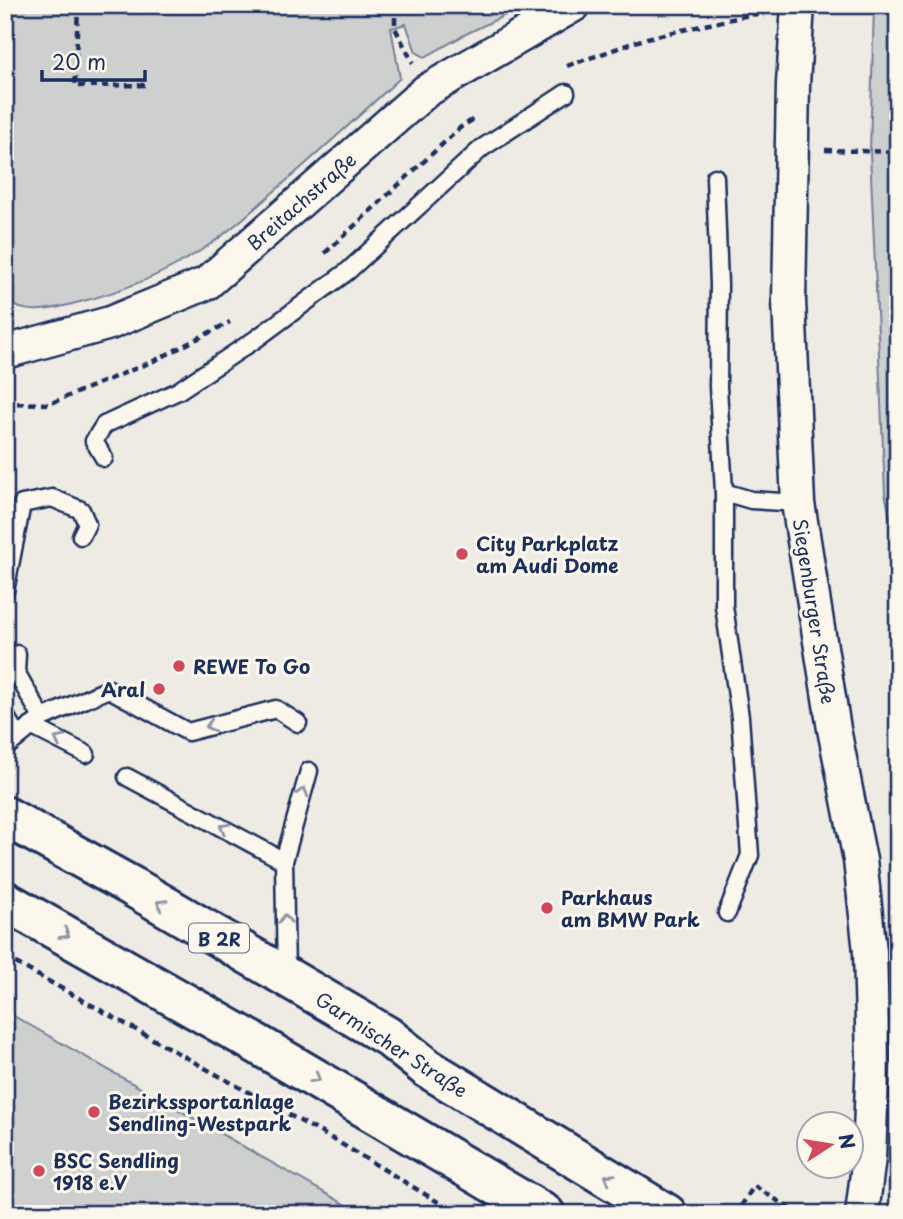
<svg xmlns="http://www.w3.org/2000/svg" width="903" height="1219" viewBox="0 0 903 1219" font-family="'Playpen Sans',sans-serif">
	<rect width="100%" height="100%" fill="#eeebe4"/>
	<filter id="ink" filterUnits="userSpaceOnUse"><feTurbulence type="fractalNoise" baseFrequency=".0143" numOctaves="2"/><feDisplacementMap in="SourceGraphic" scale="14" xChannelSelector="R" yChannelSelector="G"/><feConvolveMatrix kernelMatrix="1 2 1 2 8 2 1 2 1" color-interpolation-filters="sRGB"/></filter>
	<g filter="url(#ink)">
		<g fill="#cecfcf" stroke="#747f96" stroke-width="2">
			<path d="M5,5H526L468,33L425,57L416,52L406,24L391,28L400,78C357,118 314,157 269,196C248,214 227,234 203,249C165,274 120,292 76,303C52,309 27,317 5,300Z"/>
			<polygon points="874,5 898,5 898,555 885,493 870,152"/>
			<polygon points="5,1011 362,1214 5,1214"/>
		</g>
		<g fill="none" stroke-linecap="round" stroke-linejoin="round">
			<g stroke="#1b2f5e" stroke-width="21">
				<g id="service">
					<polyline points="715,177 719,285 718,387 724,492 724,606 740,717 750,855 727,913"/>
					<polyline points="104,458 94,441 104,425 178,391 256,339 348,271 482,148 566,93"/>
					<polyline points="724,492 751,500 798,503"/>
					<polyline points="5,591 22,504 52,498 81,510 87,524 81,536"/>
					<polyline points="17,654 16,672 42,718"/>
					<polyline points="5,715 18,737"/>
					<polyline points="31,726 86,754"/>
					<polyline points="5,748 42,718 109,689 188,732 276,709 298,723"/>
					<polyline points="127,777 284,861"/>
					<polyline points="286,975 284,861 309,771"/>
				</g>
			</g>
			<g stroke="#1b2f5e" stroke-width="37">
				<g id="minor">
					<polyline points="798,5 793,84 789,301 798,503 834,729 860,860 870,952 873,1058 869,1157 862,1214"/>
					<polyline points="5,352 110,323 207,283 426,91 574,5"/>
				</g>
			</g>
			<g stroke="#1b2f5e" stroke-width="44">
				<g id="trunk">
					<polyline points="5,816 133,887 387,1036 427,1068 667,1214"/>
					<polyline points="5,901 257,1044 545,1214"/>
				</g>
			</g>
			<g stroke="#1b2f5e" stroke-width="4.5" stroke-dasharray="7 5" stroke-linecap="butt">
				<polyline points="78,5 75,86 147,85"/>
				<polyline points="395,5 395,28 413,63"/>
				<polyline points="567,66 647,38 754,14 764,15"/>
				<polyline points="825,150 898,152"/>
				<polyline points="325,253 461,127 474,119"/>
				<polyline points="5,403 49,404 156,360 230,322"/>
				<polyline points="5,957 338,1142 458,1214"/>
				<polyline points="741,1206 754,1186 799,1214"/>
			</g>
			<use href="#service" stroke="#fbf7ec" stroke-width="16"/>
			<use href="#minor" stroke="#fbf7ec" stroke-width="32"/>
			<use href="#trunk" stroke="#fbf7ec" stroke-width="38"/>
		</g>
		<defs><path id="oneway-chevron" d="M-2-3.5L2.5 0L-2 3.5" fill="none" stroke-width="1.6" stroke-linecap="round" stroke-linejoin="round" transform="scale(1.75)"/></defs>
		<g stroke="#8b93a5">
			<use href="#oneway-chevron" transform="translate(210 726) rotate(165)"/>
			<use href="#oneway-chevron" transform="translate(59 740) rotate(-152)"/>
			<use href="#oneway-chevron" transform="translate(303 792) rotate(-74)"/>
			<use href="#oneway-chevron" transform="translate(224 828) rotate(-152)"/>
			<use href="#oneway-chevron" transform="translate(161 904) rotate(-149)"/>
			<use href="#oneway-chevron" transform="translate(285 919) rotate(-91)"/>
			<use href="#oneway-chevron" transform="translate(65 934) rotate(30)"/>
			<use href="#oneway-chevron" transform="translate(316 1078) rotate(30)"/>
			<use href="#oneway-chevron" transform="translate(609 1178) rotate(-149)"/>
		</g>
	</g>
	<g fill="#d1495b" stroke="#fbf7ec" stroke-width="2.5">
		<circle cx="462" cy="554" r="7"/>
		<circle cx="179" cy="666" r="7"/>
		<circle cx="159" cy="689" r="7"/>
		<circle cx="547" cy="908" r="7"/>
		<circle cx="94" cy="1112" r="7"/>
		<circle cx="39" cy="1171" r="7"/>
	</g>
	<g text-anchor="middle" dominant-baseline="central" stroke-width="6" stroke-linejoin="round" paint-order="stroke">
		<rect fill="#fbf7ec" stroke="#5e6b89" stroke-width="2" x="189" y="923.5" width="60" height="29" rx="5"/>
		<g font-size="18" font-weight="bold" fill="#1b2f5e">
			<text x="219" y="938">B 2R</text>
		</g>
		<g font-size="19" fill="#1b2f5e" stroke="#fbf7ec">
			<text transform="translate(301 201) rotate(-41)">Breitachstraße</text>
			<text transform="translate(815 611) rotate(81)">Siegenburger Straße</text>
			<text transform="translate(392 1044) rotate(33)">Garmischer Straße</text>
		</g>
		<g font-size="19" font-weight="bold" fill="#1b2f5e" stroke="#fbf7ec" text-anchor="start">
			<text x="476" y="543">City Parkplatz<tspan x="476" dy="22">am Audi Dome</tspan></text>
			<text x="193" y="666">REWE To Go</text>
			<text x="145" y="689" text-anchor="end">Aral</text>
			<text x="561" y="897">Parkhaus<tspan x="561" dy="22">am BMW Park</tspan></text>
			<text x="108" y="1101">Bezirkssportanlage<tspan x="108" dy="22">Sendling-Westpark</tspan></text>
			<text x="53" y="1160">BSC Sendling<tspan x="53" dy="22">1918 e.V</tspan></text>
		</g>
	</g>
	<rect width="903" height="1219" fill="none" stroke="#fbf7ec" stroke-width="28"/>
	<rect x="14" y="14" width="875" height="1191" fill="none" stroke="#1b2f5e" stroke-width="2.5" filter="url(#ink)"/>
	<g transform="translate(830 1145) rotate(78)"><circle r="33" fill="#fbf7ec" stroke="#a1a7b3" stroke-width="2"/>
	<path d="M0-5L12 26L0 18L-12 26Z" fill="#d1495b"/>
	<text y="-10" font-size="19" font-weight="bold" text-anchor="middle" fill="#1b2f5e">N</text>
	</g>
	<path d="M42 70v10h103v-10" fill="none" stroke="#1b2f5e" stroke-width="3.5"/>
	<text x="52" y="70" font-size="21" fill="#1b2f5e" stroke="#fbf7ec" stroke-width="5" paint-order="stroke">20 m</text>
</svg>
